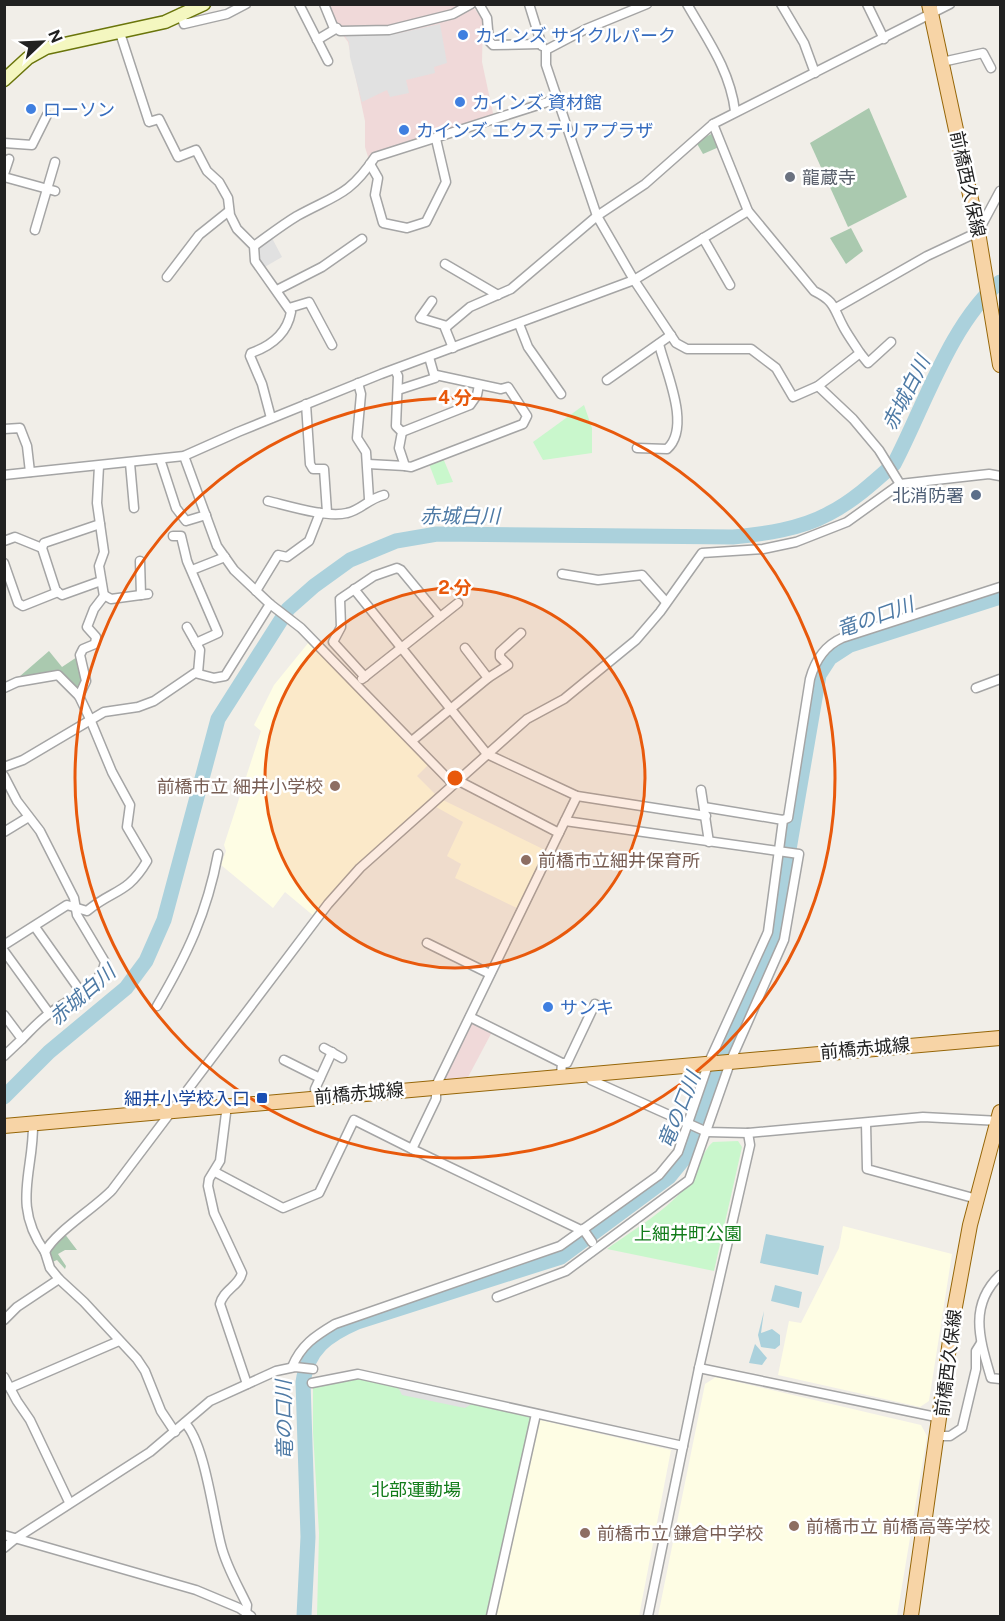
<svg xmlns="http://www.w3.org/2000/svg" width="1005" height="1621" viewBox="0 0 1005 1621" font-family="'Public Sans','Noto Sans JP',sans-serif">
	<rect width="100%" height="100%" fill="#f1eee8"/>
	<g fill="#f0d9d9">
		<polygon points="328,5 463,5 449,12 386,27 366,25 339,28"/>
		<polygon points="473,7 483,19 482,62 494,118 369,160 365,147 365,121 348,42 342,34 400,32 454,17"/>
		<polygon points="470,1021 492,1032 467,1079 440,1082"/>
	</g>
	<g fill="#fefde4">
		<polygon points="309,642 430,763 417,776 437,796 315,917 285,892 273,908 221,865 226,851 224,845 261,731 254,725 274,685"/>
		<polygon points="443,800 547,851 519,909 455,878 461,864 447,856 463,822 436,807"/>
		<polygon points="843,1226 952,1254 929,1401 920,1407 778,1375 789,1321 801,1323 839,1248"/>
		<polygon points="716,1377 921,1425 927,1436 897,1616 658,1616 705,1384"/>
		<polygon points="540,1420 671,1450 639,1616 495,1616"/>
	</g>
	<g fill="#aac9af">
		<polygon points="869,108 907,197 848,227 810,143"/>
		<polygon points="713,133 719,147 703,154 696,142"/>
		<polygon points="851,228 863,251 846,264 830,238"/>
		<polygon points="49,651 62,667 77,657 82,682 77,693 58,673 19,677"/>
		<path d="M64,1233L77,1250H65L58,1254L66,1266L65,1269L57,1260L50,1263C48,1249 56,1243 64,1233Z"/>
	</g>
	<g fill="#c9f7cc">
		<polygon points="584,405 592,428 592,453 543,460 533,442"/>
		<polygon points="443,458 453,482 437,485 429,464"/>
		<path d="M738,1141L742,1147L714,1271L607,1249C636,1228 668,1210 690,1182C700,1170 701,1152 713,1142Z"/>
		<polygon points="358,1375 529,1415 533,1420 488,1616 317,1616 319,1533 313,1432 313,1384"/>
	</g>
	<g fill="#e1e1e1">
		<polygon points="440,24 447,63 434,67 435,73 406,80 409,93 390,97 387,90 362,102 350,57 349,42 345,36 368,32 395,34"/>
		<polygon points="272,238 282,257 263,268 257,256 257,248"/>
		<polygon points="397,1385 475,1402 465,1408 402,1395"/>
	</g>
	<g fill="#abd1dc">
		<polygon points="766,1234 824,1246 818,1275 760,1263"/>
		<polygon points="775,1285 802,1292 799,1308 771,1301"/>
		<polygon points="764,1311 761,1333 772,1329 780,1335 780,1345 775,1349 761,1347 758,1335"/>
		<polygon points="755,1344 767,1358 762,1365 749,1363"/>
	</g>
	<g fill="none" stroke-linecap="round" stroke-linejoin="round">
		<g stroke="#abd1dc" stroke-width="15">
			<path d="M4,1097L49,1052L126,988L146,961L164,920L218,719L288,609L314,586L350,560L396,541L437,534L733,537C764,534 801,529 828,514C852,502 874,482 894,464C924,407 951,322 1000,282"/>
			<path d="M304,1616L308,1537L303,1382C308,1349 327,1335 357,1322L561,1257L669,1177L683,1160L727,1048L778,935L786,867L819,675L830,658L850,645L1000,597"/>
		</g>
		<g stroke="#a5a5a5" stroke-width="11">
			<g id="street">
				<polyline points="299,4 328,61"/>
				<polyline points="324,4 333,26 340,31 389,30 453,14 471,4"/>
				<polyline points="479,4 487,18 489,41 493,45 540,44"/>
				<polyline points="529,4 542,46"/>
				<path d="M647,4L586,29L546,50V65L597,216L634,280L676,343L687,349H751L776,368L793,397L818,386L860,353C855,345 849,337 844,328C833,308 836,302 814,291L748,211L713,124"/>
				<path d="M687,4C707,39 730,70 735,111"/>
				<polyline points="781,4 804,43 815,73"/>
				<polyline points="867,4 884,39"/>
				<polyline points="181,16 184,24 227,14 246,4"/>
				<path d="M120,33L149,122L159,119L178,157L196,150L207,171L219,182L228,198L230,215L237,229L254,246L255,261L291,312C287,334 271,346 251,353L250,356L262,384L271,418"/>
				<polyline points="317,40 337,28"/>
				<polyline points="942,62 983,53 991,68"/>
				<polyline points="4,143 32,145 47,115"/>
				<polyline points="370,164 378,178 375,195 383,223 407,228 426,222 446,182 436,139"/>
				<polyline points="4,174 9,159"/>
				<polyline points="4,177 55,191"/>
				<polyline points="35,230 55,162"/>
				<polyline points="703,238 730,285"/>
				<path d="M254,246C268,236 282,225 297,216C335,195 349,196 375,157L557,99"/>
				<polyline points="445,264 498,295"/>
				<polyline points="167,277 199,235 229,211"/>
				<polyline points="277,290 322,267 362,239"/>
				<polyline points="432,301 420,318 447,326"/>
				<polyline points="289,308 309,302 332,345"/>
				<polyline points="836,308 927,256 978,232 1000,191"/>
				<polyline points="519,324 528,347 561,394"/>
				<polyline points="453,348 445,328 470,307 511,289 597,216 645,184 713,124 950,4"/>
				<polyline points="860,353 868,363 891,342"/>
				<polyline points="395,370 398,376 396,426 402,432 399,448 405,466 411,467 523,424 527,416 508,387 501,389 436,375"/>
				<polyline points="607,380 671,335"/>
				<polyline points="358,383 361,394 357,438 366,452 369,499"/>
				<polyline points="818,386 853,419 879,450 900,484"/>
				<polyline points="398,390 435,378 429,357"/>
				<polyline points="306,404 310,464 313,469 324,469 327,512"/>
				<polyline points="4,429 20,428 27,446 30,472"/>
				<polyline points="402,432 470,405 477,395 479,385"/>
				<path d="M637,448L667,449C692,427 665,370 659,344"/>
				<polyline points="184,456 217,546 234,570 270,604 301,628 453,784"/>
				<polyline points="160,459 176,508 186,521 206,515"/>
				<polyline points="130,463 134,508"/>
				<polyline points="368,464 405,466"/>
				<polyline points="4,475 184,456 238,432 381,374 634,280 748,211"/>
				<path d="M268,501C289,506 327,518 347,513C361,510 368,499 384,495"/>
				<polyline points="100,524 44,543 42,548 56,591 62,595 101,581"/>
				<polyline points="173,536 181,536 187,561 218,633 196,643"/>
				<polyline points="4,541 15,537 42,548"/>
				<polyline points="140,561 141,595"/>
				<polyline points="4,563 18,603 23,606 58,592"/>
				<polyline points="192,570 225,557"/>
				<polyline points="562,574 598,580 642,575 666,602"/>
				<polyline points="354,589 487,754 577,796 706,816"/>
				<polyline points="256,591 278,555 287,557 309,541 320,513"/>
				<polyline points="104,595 111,599 148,594"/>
				<polyline points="187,627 200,650 198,673"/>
				<polyline points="365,677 333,642 341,627 340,599 374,576 397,568 401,570 440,617"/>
				<polyline points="488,678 508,665 500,657 500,652 521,633"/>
				<polyline points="362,679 458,603"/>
				<path d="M4,688L17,682L58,675L79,696L90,719L112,772L130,805L127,827L147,861C127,895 113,889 87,911L67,905L4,945"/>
				<polyline points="976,688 1000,679"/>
				<polyline points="79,696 86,681 80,655 83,649 95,644 96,637 87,627 94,609 104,596 99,566 104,552 97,503 99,466"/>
				<polyline points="413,740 488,678 465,648"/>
				<polyline points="4,767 23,760 104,712 138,707 154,701 195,673 214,678 225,676 270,604"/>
				<path d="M4,776L17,801L40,831L74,898L77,915L105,962C102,986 67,1000 50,1013C40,1020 31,1030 22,1039"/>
				<polyline points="457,780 559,833"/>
				<polyline points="701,790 709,842"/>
				<polyline points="577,796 436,1086 436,1099 412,1149 581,1230"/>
				<polyline points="704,807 783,820"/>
				<polyline points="4,832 27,818"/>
				<polyline points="35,927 81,992"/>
				<polyline points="427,943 490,974"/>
				<polyline points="4,951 49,1013"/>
				<path d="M157,1006C187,955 207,913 218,854"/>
				<polyline points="4,1015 22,1039 4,1056"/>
				<polyline points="470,1017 562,1063 561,1075"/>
				<polyline points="324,1048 342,1058"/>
				<polyline points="284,1060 320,1078"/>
				<polyline points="562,1063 567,1063 595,1004"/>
				<polyline points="587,1074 591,1080 707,1132 748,1133 923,1117 1000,1121"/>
				<polyline points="316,1097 315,1089 332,1052"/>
				<path d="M227,1105L220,1161L209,1179L208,1186L214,1213L242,1273C239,1286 223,1290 220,1304L247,1384"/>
				<path d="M33,1123C34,1172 11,1204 45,1252"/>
				<polyline points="866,1123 867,1169 977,1199"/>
				<polyline points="215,1172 283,1208 319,1193 354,1120 412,1149"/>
				<polyline points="583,1229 592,1242"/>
				<path d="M1000,1275C968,1306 980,1340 991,1378L1000,1379"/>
				<polyline points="497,1297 566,1271 689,1180 731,1060 784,940 799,854 565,821"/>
				<polyline points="4,1320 17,1307 59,1279"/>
				<path d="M292,1367C301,1345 315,1336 335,1324L560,1246L659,1175L678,1152L709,1062L768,932L783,820L788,818L810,679C815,661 824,646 842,638L1000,587"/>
				<polyline points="699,1368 941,1418"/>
				<polyline points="4,1377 17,1401 30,1420 69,1502"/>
				<polyline points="312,1383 358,1374 683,1446"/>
				<polyline points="10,1388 119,1341"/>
				<path d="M185,1423C205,1444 213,1515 221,1545C226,1566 238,1586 247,1605L246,1614"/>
				<path d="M175,1432L161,1411L145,1371L137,1359L84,1302L59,1279L50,1268L45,1252C55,1232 95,1208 112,1190L328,904L360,868L527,719L564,699L636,640L660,612L702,553L763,549L796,542L847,522L900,484L989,474L1000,476"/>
				<polyline points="938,1436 950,1436 962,1428 976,1369 976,1351 981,1343"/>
				<polyline points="4,1535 196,1590 239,1608 251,1616"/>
				<polyline points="4,1548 15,1539 150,1452 210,1401 276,1371 295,1367 313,1369"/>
				<polyline points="491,1616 536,1414"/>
				<polyline points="648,1616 699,1368 750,1145 748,1133"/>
			</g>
		</g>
		<g stroke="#6a750b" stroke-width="15">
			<polyline id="secondary" points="4,80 28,58 46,48 165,22 204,4"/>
		</g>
		<g stroke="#966608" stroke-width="16">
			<g id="primary">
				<polyline points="929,4 978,232 1000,365"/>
				<polyline points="4,1126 1000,1038"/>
				<polyline points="911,1616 954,1312 970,1225 1000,1112"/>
			</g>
		</g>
		<use href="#street" stroke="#fff" stroke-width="8"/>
		<use href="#secondary" stroke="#f4f7c0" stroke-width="12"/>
		<use href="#primary" stroke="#f7d4a6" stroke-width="14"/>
	</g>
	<circle cx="455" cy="778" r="190" fill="#e8590c" fill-opacity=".12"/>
	<g fill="none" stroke="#e8590c" stroke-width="3">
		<circle cx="455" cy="778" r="190"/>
		<circle cx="455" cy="778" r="380"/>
	</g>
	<g fill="#3f7fe0" stroke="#fff" stroke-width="2">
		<circle cx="463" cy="35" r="6"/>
		<circle cx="460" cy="102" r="6"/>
		<circle cx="31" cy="109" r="6"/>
		<circle cx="404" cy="130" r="6"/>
		<circle cx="548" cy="1007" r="6"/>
	</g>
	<circle fill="#6b7280" stroke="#fff" stroke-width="2" cx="790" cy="177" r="6"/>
	<circle fill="#5c6f8a" stroke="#fff" stroke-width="2" cx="976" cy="495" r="6"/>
	<g fill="#8d6e63" stroke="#fff" stroke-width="2">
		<circle cx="335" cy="786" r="6"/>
		<circle cx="526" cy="860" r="6"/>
		<circle cx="794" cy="1526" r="6"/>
		<circle cx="585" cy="1533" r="6"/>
	</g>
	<rect fill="#1a4fb4" stroke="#fff" stroke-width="2" x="256" y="1092" width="12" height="12" rx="3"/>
	<g text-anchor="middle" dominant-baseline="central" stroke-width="5" stroke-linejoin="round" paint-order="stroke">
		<g font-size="18" fill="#366cbe" stroke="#fff" text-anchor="start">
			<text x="475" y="35">カインズ サイクルパーク</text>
			<text x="472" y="102">カインズ 資材館</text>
			<text x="43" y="109">ローソン</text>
			<text x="416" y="130">カインズ エクステリアプラザ</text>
			<text x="560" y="1007">サンキ</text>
		</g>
		<g font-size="18" fill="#5b616d" stroke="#fff" text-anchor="start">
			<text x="802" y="177">龍蔵寺</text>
		</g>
		<g font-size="18" fill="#212121" stroke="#fff">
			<text transform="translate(968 184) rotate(78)">前橋西久保線</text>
			<text transform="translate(865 1048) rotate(-5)">前橋赤城線</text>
			<text transform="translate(359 1093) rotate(-5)">前橋赤城線</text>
			<text transform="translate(948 1363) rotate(-83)">前橋西久保線</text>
		</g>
		<g font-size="18" fill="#4e5e75" stroke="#fff" text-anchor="end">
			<text x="964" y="495">北消防署</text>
		</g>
		<g font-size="18" fill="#785e54" stroke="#fff" text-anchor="start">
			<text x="323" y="786" text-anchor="end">前橋市立 細井小学校</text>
			<text x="538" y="860">前橋市立細井保育所</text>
			<text x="806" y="1526">前橋市立 前橋高等学校</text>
			<text x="597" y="1533">前橋市立 鎌倉中学校</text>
		</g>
		<g font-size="18" fill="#164399" stroke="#fff" text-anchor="end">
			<text x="250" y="1098">細井小学校入口</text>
		</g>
		<g font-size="18" fill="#127c1a" stroke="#fff">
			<text x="688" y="1233">上細井町公園</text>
			<text x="416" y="1489">北部運動場</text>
		</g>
		<g font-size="20" font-style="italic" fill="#4e7aa5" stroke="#fff">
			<text transform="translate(906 393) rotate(-63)">赤城白川</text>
			<text x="460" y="516">赤城白川</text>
			<text transform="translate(875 617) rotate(-20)">竜の口川</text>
			<text transform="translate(82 995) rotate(-41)">赤城白川</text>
			<text transform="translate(679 1110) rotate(-68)">竜の口川</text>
			<text transform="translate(284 1420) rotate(-91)">竜の口川</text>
		</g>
	</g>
	<circle cx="455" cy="778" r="9" fill="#e8590c" stroke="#fff" stroke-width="3"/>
	<g font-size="18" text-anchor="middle" font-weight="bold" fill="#e8590c" stroke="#fff" stroke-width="5" stroke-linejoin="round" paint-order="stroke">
		<text x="455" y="404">4 分</text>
		<text x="455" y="594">2 分</text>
	</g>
	<rect width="1005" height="1621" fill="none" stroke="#212121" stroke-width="12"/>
	<g transform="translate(42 42) rotate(67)" stroke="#ffffff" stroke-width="4.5" paint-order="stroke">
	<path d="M0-4.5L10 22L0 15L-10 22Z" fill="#212121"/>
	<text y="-9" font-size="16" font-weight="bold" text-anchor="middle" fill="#212121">N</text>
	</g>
</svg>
